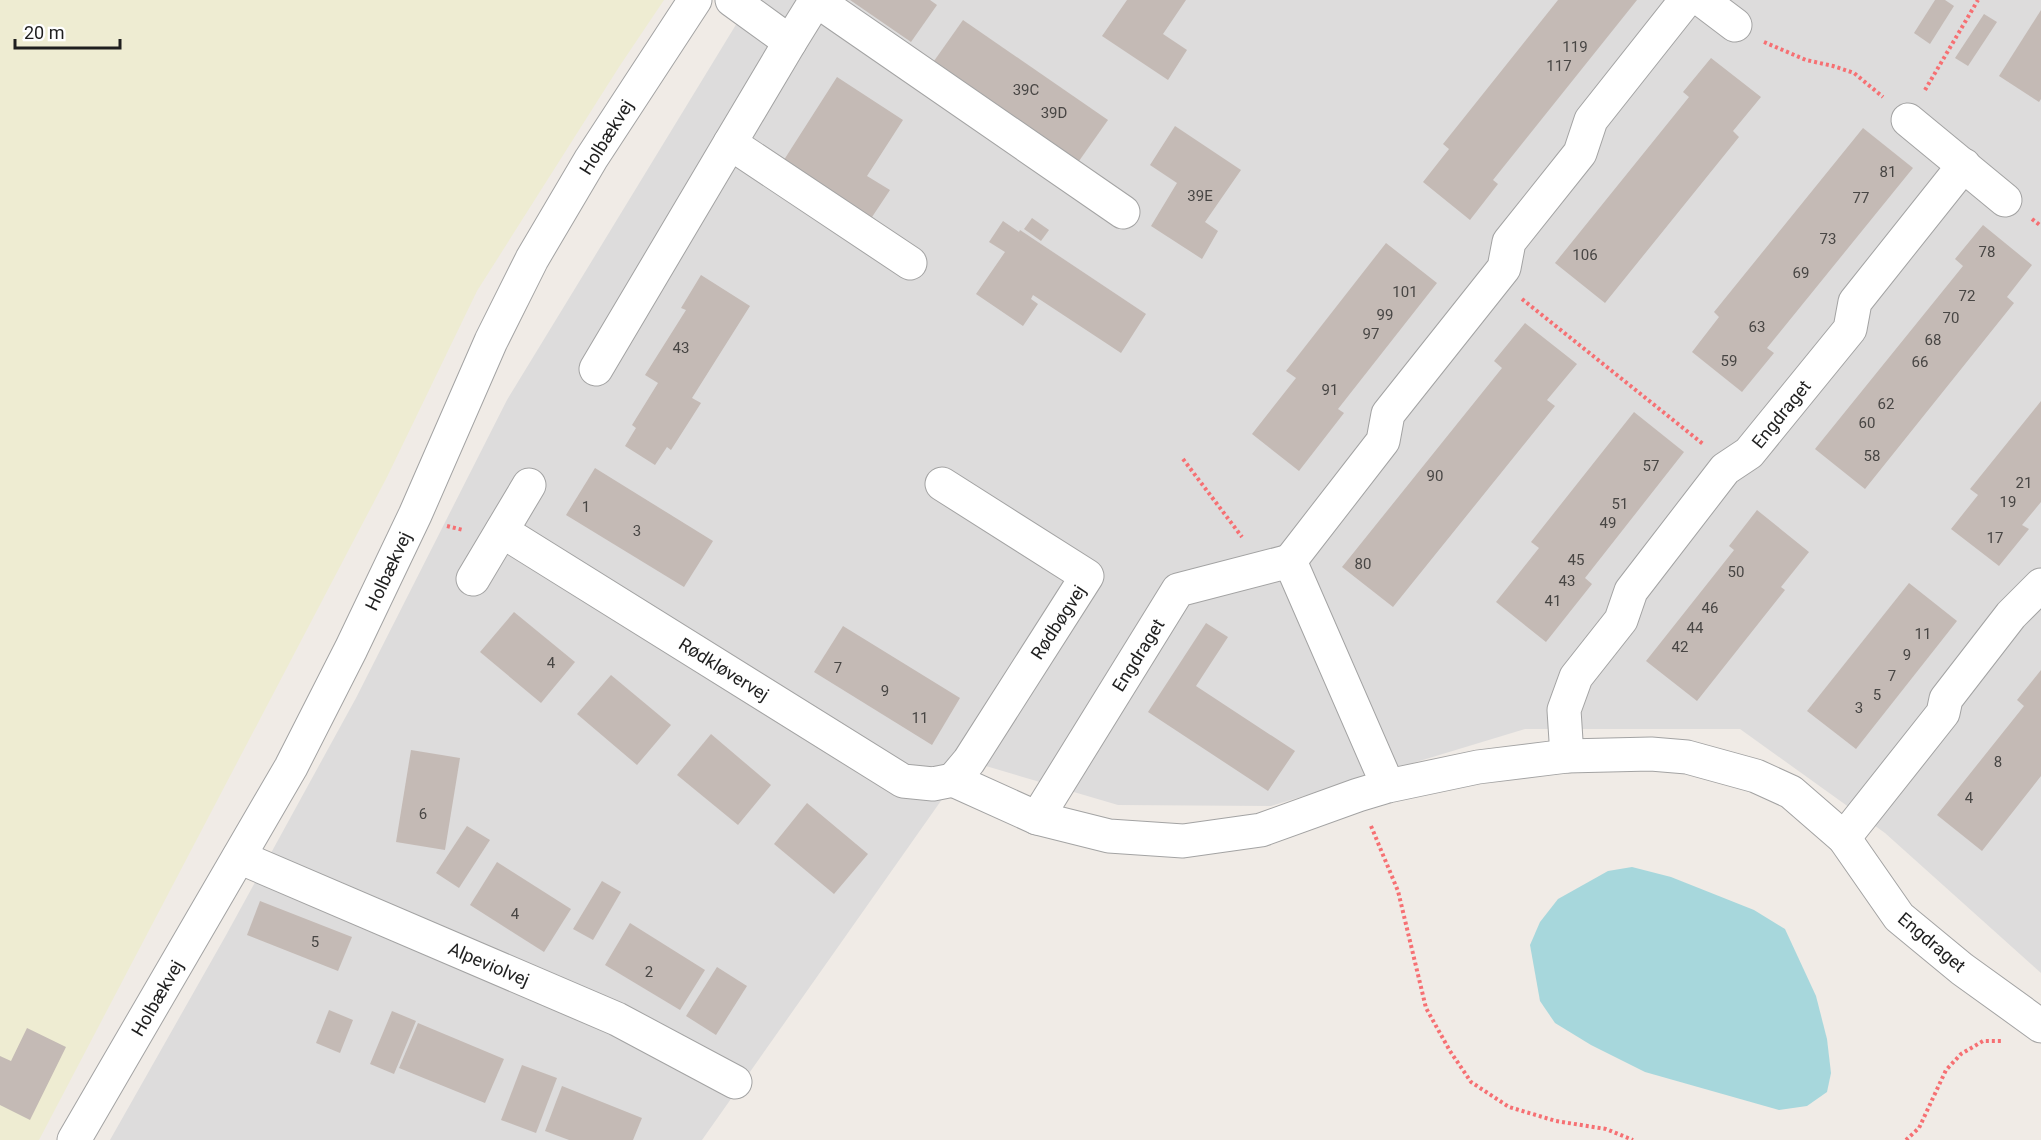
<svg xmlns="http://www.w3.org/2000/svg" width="2041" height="1140" viewBox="0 0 2041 1140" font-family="Roboto,sans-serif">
	<rect width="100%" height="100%" fill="#f0ebe6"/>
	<polygon fill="#dddcdc" points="751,0 2041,0 2041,973 1885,833 1740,729 1525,729 1271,806 1118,805 969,761 702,1140 110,1140 225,937 356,698 507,400"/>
	<polygon fill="#eeecd2" points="0,0 664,0 619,67 477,291 387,477 39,1140 0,1140"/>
	<polygon fill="#a7d7dc" points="1632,867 1671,877 1754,910 1785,929 1816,996 1827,1039 1831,1073 1827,1092 1807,1106 1779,1110 1645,1072 1591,1045 1555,1023 1540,1001 1530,945 1540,922 1558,899 1608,871"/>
	<g fill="#c4bab5">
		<polygon points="850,0 930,0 937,5 911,42"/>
		<polygon points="1127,0 1186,0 1163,34 1187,50 1168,80 1102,36"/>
		<polygon points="1558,0 1637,0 1493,180 1498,184 1470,220 1423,182 1449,149 1443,144"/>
		<polygon points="1935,0 1945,0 1954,6 1930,44 1914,33"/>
		<polygon points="2041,10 2041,99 2039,102 1999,76"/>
		<polygon points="1984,14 1997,22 1968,66 1955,58"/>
		<polygon points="963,20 1108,120 1079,161 934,61"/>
		<polygon points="1711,58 1761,97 1733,131 1739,137 1605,303 1555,263 1689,97 1683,92"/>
		<polygon points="837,77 903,120 867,176 890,190 870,220 782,163"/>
		<polygon points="1175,126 1241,170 1205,222 1218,231 1202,259 1151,226 1177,183 1150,165"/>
		<polygon points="1863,128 1913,168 1767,348 1774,353 1742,392 1692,352 1719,317 1714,312"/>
		<polygon points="1032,218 1049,230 1041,241 1024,229"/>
		<polygon points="1003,221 1019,232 1020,230 1146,314 1121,353 1033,295 1031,299 1038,304 1023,326 976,294 1005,252 989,242"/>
		<polygon points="1983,225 2032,265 2007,297 2014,303 1865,489 1815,449 1963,266 1955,259"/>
		<polygon points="1386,243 1437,283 1338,409 1344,413 1299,471 1252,434 1296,378 1286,371"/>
		<polygon points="701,275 750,306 692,398 701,403 671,450 667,447 655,465 625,446 636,428 632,425 658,383 645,375 686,310 681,308"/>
		<polygon points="1525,323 1577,364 1547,400 1555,406 1393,607 1342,567 1502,368 1494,361"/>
		<polygon points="2041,401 2041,502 2022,525 2029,529 1999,566 1951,529 1978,495 1970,489"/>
		<polygon points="1634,412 1684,452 1585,578 1592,584 1546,642 1496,602 1539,548 1531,542"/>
		<polygon points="595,468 713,541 684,587 566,515"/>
		<polygon points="1757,510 1809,552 1781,587 1785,590 1697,701 1646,661 1734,550 1729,546"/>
		<polygon points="1909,583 1957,621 1856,749 1807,711"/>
		<polygon points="514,612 575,662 541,703 480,652"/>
		<polygon points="1206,623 1228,637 1196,686 1295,751 1268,791 1148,712"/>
		<polygon points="843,626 960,698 932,745 814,672"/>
		<polygon points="2041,670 2041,776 1982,851 1937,815 2024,706 2017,700"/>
		<polygon points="611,675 671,725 637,765 577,714"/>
		<polygon points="711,734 771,785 738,825 677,775"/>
		<polygon points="411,750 460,758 445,850 396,842"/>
		<polygon points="807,803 868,854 834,894 774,844"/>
		<polygon points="467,826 490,840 459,888 436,873"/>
		<polygon points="497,862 571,909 544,952 470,905"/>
		<polygon points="602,881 621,892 593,940 573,929"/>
		<polygon points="260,901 352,937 338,971 247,935"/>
		<polygon points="630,923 705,970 680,1010 605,965"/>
		<polygon points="717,967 747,986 716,1035 686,1016"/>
		<polygon points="329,1010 353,1020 340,1053 316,1043"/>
		<polygon points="392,1011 416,1021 394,1074 370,1064"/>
		<polygon points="418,1023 504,1059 485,1103 399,1068"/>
		<polygon points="27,1028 66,1047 30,1120 0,1105 0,1056 11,1061"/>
		<polygon points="522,1065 557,1078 536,1133 501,1120"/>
		<polygon points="562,1086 642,1118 633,1140 569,1140 545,1131"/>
	</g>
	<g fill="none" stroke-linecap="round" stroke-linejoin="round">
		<g stroke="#a3a3a3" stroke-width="35">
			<g id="minor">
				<polyline points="732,0 790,42 730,143 910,263"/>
				<polyline points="1702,0 1735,25"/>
				<polyline points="790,42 816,0 1123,212"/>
				<polyline points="1908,120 2005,200"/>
				<polyline points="596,369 730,143"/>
				<polyline points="942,484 1087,576 969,761 953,780"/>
				<polyline points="502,531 903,781 933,784 953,780"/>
				<polyline points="1290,561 1383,441 1388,414 1504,268 1509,242 1580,153 1591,120 1686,0"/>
				<polyline points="473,579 529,485"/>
				<polyline points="1567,756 1564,710 1576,677 1621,620 1631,591 1725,469 1749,453 1850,329 1855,302 1964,165"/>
				<polyline points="953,780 1037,818"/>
				<polyline points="1388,786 1290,561 1178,590 1037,818 1109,836 1183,841 1261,830 1358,795 1388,786 1478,767 1567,756 1651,754 1687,757 1756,776 1791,792 1844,838 1899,917 1962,969 2041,1026"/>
				<polyline points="1844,838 1943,713 1946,699 2011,615 2041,585"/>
				<polyline points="239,857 617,1019 735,1082"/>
				<polyline points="74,1140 291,767 351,649 415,515 491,341 532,259 591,159 695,0"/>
			</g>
		</g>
		<g stroke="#f67073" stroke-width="4" stroke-dasharray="3 3" stroke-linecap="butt">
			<polyline points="1764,42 1806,60 1833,66 1854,73 1883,97"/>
			<polyline points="1925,90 1978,0"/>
			<polyline points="2032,219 2041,226"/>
			<polyline points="1522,299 1703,444"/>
			<polyline points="1183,459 1242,537"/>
			<polyline points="447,526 463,530"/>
			<polyline points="1371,826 1398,891 1426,1008 1450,1051 1471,1082 1509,1107 1556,1121 1606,1129 1633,1140"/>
			<polyline points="1906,1140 1919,1128 1946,1070 1961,1054 1983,1041 2002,1041"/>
		</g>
		<use href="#minor" stroke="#fff" stroke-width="33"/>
	</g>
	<g text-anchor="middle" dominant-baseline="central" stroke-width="4.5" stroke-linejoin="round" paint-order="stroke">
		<g font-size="15" fill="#484644">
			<text x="1575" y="47">119</text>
			<text x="1559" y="66">117</text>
			<text x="1026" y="90">39C</text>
			<text x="1054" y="113">39D</text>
			<text x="1888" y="172">81</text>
			<text x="1200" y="196">39E</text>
			<text x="1861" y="198">77</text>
			<text x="1828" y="239">73</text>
			<text x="1987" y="252">78</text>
			<text x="1585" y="255">106</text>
			<text x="1801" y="273">69</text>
			<text x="1405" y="292">101</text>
			<text x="1967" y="296">72</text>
			<text x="1385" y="315">99</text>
			<text x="1951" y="318">70</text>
			<text x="1757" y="327">63</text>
			<text x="1371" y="334">97</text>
			<text x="1933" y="340">68</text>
			<text x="681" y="348">43</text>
			<text x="1729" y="361">59</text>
			<text x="1920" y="362">66</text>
			<text x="1330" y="390">91</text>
			<text x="1886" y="404">62</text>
			<text x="1867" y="423">60</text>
			<text x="1872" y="456">58</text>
			<text x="1651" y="466">57</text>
			<text x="1435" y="476">90</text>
			<text x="2024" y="483">21</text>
			<text x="2008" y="502">19</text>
			<text x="1620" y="504">51</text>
			<text x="586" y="507">1</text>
			<text x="1608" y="523">49</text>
			<text x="637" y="531">3</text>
			<text x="1995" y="538">17</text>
			<text x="1576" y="560">45</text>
			<text x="1363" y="564">80</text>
			<text x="1736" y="572">50</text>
			<text x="1567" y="581">43</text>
			<text x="1553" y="601">41</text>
			<text x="1710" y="608">46</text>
			<text x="1695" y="628">44</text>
			<text x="1923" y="634">11</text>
			<text x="1680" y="647">42</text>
			<text x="1907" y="655">9</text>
			<text x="551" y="663">4</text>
			<text x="838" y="668">7</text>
			<text x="1892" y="676">7</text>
			<text x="885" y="691">9</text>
			<text x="1877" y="695">5</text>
			<text x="1859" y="708">3</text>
			<text x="920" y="718">11</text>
			<text x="1998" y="762">8</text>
			<text x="1969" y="798">4</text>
			<text x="423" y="814">6</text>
			<text x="515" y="914">4</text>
			<text x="315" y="942">5</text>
			<text x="649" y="972">2</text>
		</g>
		<g font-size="18" fill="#1f1f1f" stroke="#fff">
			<text transform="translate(606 137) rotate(-58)">Holbækvej</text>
			<text transform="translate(1781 414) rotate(-51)">Engdraget</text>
			<text transform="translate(388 571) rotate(-65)">Holbækvej</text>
			<text transform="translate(1058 622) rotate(-57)">Rødbøgvej</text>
			<text transform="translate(1138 655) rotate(-58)">Engdraget</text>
			<text transform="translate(724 669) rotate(32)">Rødkløvervej</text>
			<text transform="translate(1932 942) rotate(40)">Engdraget</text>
			<text transform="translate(489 964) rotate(23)">Alpeviolvej</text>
			<text transform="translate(157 998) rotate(-60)">Holbækvej</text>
		</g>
	</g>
	<path d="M15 39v9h105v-9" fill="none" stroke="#1f1f1f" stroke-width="3"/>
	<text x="24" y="39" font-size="18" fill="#1f1f1f" stroke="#ffffff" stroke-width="4.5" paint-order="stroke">20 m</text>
</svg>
